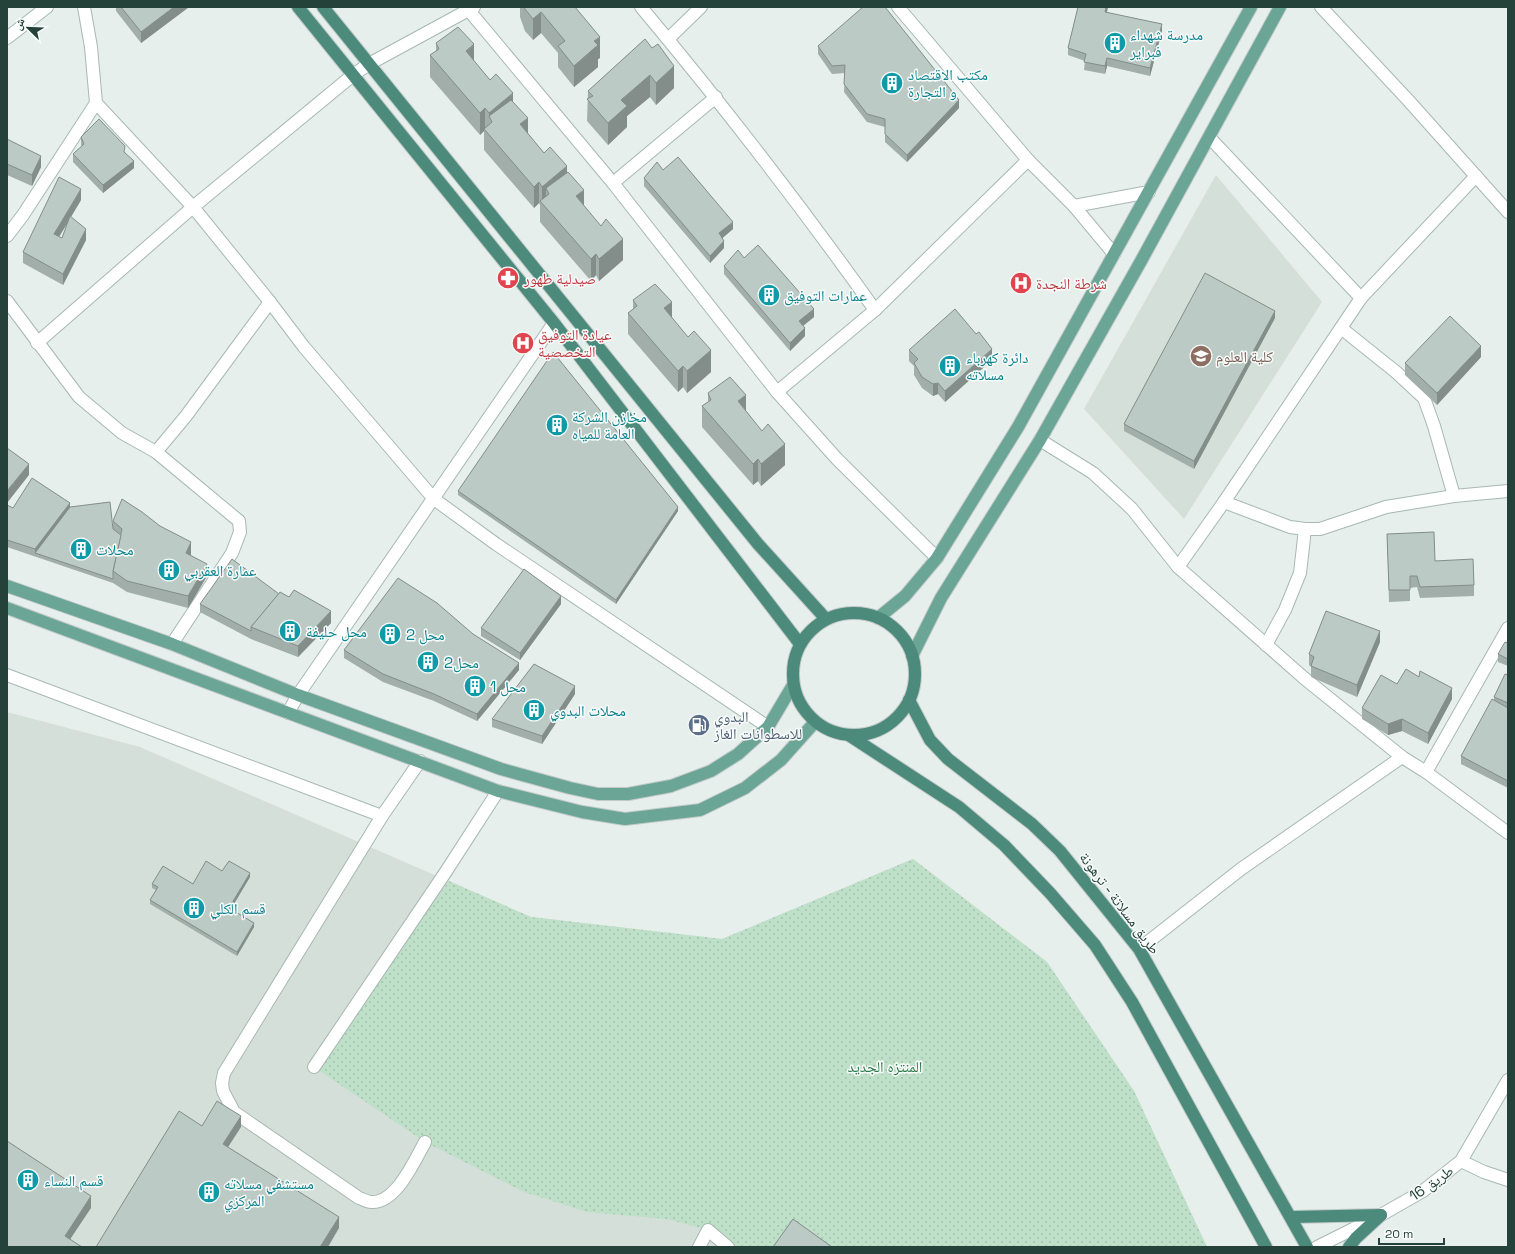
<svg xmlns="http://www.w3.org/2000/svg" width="1515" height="1254" viewBox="0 0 1515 1254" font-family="'Space Grotesk','Noto Naskh Arabic',sans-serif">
	<defs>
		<pattern id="park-dots" width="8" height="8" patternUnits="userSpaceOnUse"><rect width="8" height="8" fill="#bfe0c8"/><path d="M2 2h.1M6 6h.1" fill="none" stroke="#a4c1ad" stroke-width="1.8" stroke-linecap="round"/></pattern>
	</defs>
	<rect width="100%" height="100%" fill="#e6efeb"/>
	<g fill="#d4dfda">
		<polygon points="1216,175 1322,302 1184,519 1084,409"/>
		<polygon points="7,712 140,747 531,917 722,939 913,859 1047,962 1134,1091 1207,1247 7,1247"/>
	</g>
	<polygon fill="url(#park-dots)" points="913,859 1047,962 1134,1091 1207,1247 728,1247 708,1230 667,1219 587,1212 524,1192 425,1142 314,1067 449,881 531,917 722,939"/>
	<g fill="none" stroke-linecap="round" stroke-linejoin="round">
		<g stroke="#a8b8b2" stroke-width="14">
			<g id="service">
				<polyline points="7,675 382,816"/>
				<path d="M420,761L382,816L224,1073L222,1083L223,1091L234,1112L359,1198C363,1199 367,1202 371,1202C396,1204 415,1160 425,1142"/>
				<polyline points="314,1067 445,873 498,791"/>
				<polyline points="699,1247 708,1230 728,1247"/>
			</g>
		</g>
		<g stroke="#a8b8b2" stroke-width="14">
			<g id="minor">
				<polyline points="466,7 613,183 777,392 837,459 937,558"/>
				<path d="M641,7C723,105 801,206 875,310"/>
				<polyline points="898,7 1028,160 1074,206 1114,254"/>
				<polyline points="1321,7 1408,100 1508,212"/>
				<polyline points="7,38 47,7"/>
				<polyline points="668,39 701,7"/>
				<polyline points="96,103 193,207 270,302 304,347 434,499 496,544 768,727"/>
				<polyline points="1209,137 1361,298"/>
				<polyline points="613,183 716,97"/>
				<polyline points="1074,206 1149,192"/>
				<polyline points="7,236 23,215 96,103 91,47 84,7"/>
				<polyline points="7,301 79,397 122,433 156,452 186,416 270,302"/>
				<polyline points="1341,328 1396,372 1424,398 1434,426 1454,496"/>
				<polyline points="37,343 193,207 353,75 369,64 474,7"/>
				<polyline points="777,392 875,310 1028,160"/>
				<polyline points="1040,440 1093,473 1132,509 1178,567 1304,678 1402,757 1426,772 1508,833"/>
				<polyline points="156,452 239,521 240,532 232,553 172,644"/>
				<polyline points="1224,502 1290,527 1305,529 1320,529 1386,507 1454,496 1508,491"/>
				<polyline points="1178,567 1224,502 1361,298 1476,176"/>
				<polyline points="1266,645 1285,610 1300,573 1305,529"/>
				<polyline points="288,713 298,695 554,323"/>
				<polyline points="1426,772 1508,628"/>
				<polyline points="1139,949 1241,869 1402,757"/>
				<polyline points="1461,1161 1484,1172 1508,1180"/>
			</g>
		</g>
		<g stroke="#a8b8b2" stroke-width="14">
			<polyline id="tertiary" points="1317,1247 1381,1215 1423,1191 1461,1161 1508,1080"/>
		</g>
		<g stroke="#c2cac8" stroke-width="14">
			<g id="primary">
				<polyline points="7,586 172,644 298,695 501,769 570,788 598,794 628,794 671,786 711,771 738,754 768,727 793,685"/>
				<polyline points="7,608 498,791 582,812 625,819 700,810 745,788 781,760 815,722"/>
				<polyline points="878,618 905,596 937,558 1018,427 1251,7"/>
				<polyline points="912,656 941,598 1040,440 1141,261 1280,7"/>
			</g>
		</g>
		<g stroke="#c2cac8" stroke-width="14">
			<g id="trunk">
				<polyline points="298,7 554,323 800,644"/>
				<polyline points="323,7 758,544 826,619"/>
				<circle cx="854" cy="674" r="61"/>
				<polyline points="909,700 930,740 948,759 1032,824 1060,851 1139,949 1307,1247"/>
				<polyline points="850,736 959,807 1004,845 1050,893 1095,945 1132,1002 1266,1247"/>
				<polyline points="1292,1217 1381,1215"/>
				<polyline points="1349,1247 1356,1238 1381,1215"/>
			</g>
		</g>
		<use href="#service" stroke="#fff" stroke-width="12"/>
		<use href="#minor" stroke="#fff" stroke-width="12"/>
		<use href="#tertiary" stroke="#fff" stroke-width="12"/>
		<use href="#primary" stroke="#6aa596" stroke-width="12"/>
		<use href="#trunk" stroke="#4c8a7c" stroke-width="12"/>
	</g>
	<g fill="#a1aea9" fill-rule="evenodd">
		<polygon points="116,7 189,7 141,43 116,11"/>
		<polygon points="520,7 575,7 600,58 598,59 598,67 574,87 558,67 558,53 541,33 533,40 525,31 520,17"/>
		<polygon points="1078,7 1108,7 1107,12 1162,31 1150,76 1107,66 1105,74 1084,70 1085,61 1068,55 1068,48"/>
		<polygon points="645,39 674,88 656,105 650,97 627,116 627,127 608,145 587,121 588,91"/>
		<polygon points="436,43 474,61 490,80 513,102 528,134 544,153 567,173 584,206 623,260 599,281 596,275 591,281 540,222 540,205 539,203 534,208 484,150 484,131 480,135 430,77 430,55 436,51"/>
		<polygon points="818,46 959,108 907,162 885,142 885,127 867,122 844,92 845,73 832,74 818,54"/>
		<polygon points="81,137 125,152 134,168 103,193 73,162 73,154 82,146 81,145"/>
		<polygon points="7,139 41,167 32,186 7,175"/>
		<polygon points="663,170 733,229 722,238 724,248 710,263 644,186 644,178"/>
		<path d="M81,200L71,217L86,240L63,285L23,263V252ZM67,224L62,238L59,237Z"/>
		<polygon points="744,258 814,317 803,326 805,336 790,351 724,274 724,266"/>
		<polygon points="633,300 672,318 711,372 687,393 683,387 678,392 628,334 628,313 633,309"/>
		<polygon points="1275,318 1194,469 1124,431 1124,424"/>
		<polygon points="909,350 992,360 945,402 938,394 933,396 922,388 914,375 914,366 909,361"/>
		<polygon points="1481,357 1437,405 1405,375 1405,363"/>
		<polygon points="708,393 746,411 785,465 761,486 758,481 753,485 702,427 702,406 708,402"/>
		<polygon points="458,491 678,511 616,604 458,495"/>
		<polygon points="7,505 13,508 70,507 113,529 113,521 191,554 190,555 207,576 188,608 127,592 113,583 7,547"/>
		<polygon points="1387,534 1435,561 1474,585 1474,596 1420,598 1417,587 1410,588 1410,601 1389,602"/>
		<polygon points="279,594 289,597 331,623 298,657 251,639 200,612 200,604"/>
		<polygon points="561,604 520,660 481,636 481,628"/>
		<polygon points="473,634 519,670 477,721 434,701 383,682 344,658 344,650"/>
		<polygon points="1380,642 1357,697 1311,677 1311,667 1309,665 1309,654"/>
		<polygon points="1508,643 1508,666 1498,662 1498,654"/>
		<polygon points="1508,675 1508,788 1461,764 1461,756 1494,701 1494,697"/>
		<polygon points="1397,684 1452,699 1428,744 1402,731 1388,735 1362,719 1362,708"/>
		<polygon points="575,694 542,744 492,727 492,719"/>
		<polygon points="222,871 250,877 231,909 254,927 237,956 150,904 150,900 156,890 152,888 152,884 193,884"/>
	</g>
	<g fill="#838d89">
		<polygon points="174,7 189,7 141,43 141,32"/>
		<polygon points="1106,7 1108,7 1105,20 1105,12"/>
		<polygon points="541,12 541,33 533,40 533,19"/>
		<polygon points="1162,24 1162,31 1150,76 1150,68"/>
		<polygon points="600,37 600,58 598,59 598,67 574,87 574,66 594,41"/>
		<polygon points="474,44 474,66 466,51"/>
		<polygon points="1107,58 1107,66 1105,74 1105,66"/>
		<polygon points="674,66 674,88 656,105 656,83"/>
		<polygon points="650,75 650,97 627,116 627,127 608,145 608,123 621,100"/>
		<polygon points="513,93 513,114 492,122 489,116 489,135 489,113"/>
		<polygon points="959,100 959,108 907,162 907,155"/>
		<polygon points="485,108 485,129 484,129 484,131 480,135 480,113"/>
		<polygon points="528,118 528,140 520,124"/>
		<polygon points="41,156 41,167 32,186 32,175"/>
		<polygon points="134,161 134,168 103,193 103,185"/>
		<polygon points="567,166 567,188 546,188 546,206 542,203 542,187"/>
		<polygon points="539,182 539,203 534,208 534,187"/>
		<polygon points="81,189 81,200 54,245 54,234"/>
		<polygon points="584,190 584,212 576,196"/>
		<polygon points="733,222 733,229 719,241 719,233"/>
		<polygon points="86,229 86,240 63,285 63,274"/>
		<polygon points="623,239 623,260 599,281 599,259"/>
		<polygon points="724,241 724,248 710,263 710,256"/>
		<polygon points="596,254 596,275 591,281 591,259"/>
		<polygon points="672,302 672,324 664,308"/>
		<polygon points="814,309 814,317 799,329 799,321"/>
		<polygon points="1275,311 1275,318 1194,469 1194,461"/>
		<polygon points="805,328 805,336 790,351 790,343"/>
		<polygon points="1481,346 1481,357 1437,405 1437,393"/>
		<polygon points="992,349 992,360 945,402 945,391"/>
		<polygon points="711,350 711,372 687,393 687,371"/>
		<polygon points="683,366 683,387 678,392 678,371"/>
		<polygon points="938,383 938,394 933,396 933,384"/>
		<polygon points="746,395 746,417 738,401"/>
		<polygon points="785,444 785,465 761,486 761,464"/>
		<polygon points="758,459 758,481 753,485 753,464"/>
		<polygon points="29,464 29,475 7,503 7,491"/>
		<polygon points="70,503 70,510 35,553 35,549"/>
		<polygon points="678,507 678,511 616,604 616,600"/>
		<polygon points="191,542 191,554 186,565 186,553"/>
		<polygon points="207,564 207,576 188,608 188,596"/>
		<polygon points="561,596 561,604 520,660 520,653"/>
		<polygon points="331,611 331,623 298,657 298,646"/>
		<polygon points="1380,631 1380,642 1357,697 1357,685"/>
		<polygon points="519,663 519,670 477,721 477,714"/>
		<polygon points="575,686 575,694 542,744 542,736"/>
		<polygon points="1452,688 1452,699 1428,744 1428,733"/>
		<polygon points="1402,719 1402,731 1388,735 1388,724"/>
		<polygon points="250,873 250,877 229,912 229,908"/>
		<polygon points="254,923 254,927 237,956 237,952"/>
		<polygon points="241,1116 241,1127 223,1155 223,1144"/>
		<polygon points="91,1196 91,1208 65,1247 65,1236"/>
		<polygon points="339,1217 339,1228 328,1247 320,1247"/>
	</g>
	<g fill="#bbcac4" stroke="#838d89">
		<polygon points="121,7 174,7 141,32"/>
		<polygon points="524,7 575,7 600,37 594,41 598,45 574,66 558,46 565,41 541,12 533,19 525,9"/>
		<polygon points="863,7 885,7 959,100 907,155 885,134 885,119 867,114 844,84 845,65 832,66 818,46"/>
		<polygon points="1078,7 1106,7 1105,12 1162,24 1150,68 1107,58 1105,66 1084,62 1086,54 1068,48"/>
		<polygon points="458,27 474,44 466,51 490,80 496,74 513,93 489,113 485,108 480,113 430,55 439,49 436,43"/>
		<polygon points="645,39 652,48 658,44 674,66 656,83 650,75 621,100 627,106 608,123 587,99 593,96 588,91"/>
		<polygon points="511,100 528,118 520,124 544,153 550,147 567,166 542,187 539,182 534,187 484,129 492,122 489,116"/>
		<polygon points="99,119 125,146 124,152 134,161 103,185 73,154 84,144 81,137"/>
		<polygon points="7,139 41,156 32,175 7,164"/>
		<polygon points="678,157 733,222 719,233 724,241 710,256 644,178 657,162 663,170"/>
		<polygon points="568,172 584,190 576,196 601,226 606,219 623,239 599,259 596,254 591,259 540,201 549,194 546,188"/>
		<polygon points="59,177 81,189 54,234 62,238 70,216 86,229 63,274 23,252"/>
		<polygon points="758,245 814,309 799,321 805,328 790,343 724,266 738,250 744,258"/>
		<polygon points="1205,273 1275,311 1194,461 1124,424"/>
		<polygon points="655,284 672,302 664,308 688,337 694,331 711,350 687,371 683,366 678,371 628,313 637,306 633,300"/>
		<polygon points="955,309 976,334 979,332 992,349 945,391 938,383 933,384 922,377 914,363 918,359 909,350"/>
		<polygon points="1450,316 1481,346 1437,393 1405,363"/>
		<polygon points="553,352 678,507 616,600 458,491"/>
		<polygon points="730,377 746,395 738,401 762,431 768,424 785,444 761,464 758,459 753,464 702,406 711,400 708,393"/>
		<polygon points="7,448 29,464 7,491"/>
		<polygon points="32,478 70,503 35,549 7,540 7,505 13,508"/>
		<polygon points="122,499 142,512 160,526 191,542 186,553 207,564 188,596 127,581 113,571 122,529 113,521"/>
		<polygon points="110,502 113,529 121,535 113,571 113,579 35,553 70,507"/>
		<polygon points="1434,532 1435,561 1473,559 1474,585 1420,587 1417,576 1410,576 1410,590 1389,590 1387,534"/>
		<polygon points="232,559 279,594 251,627 251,631 200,604"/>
		<polygon points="524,569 561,596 520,653 481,628"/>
		<polygon points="398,578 437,603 473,634 519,663 477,714 434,694 383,674 344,650"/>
		<polygon points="294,590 331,611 298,646 251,627 280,592 289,597"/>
		<polygon points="1326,611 1380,631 1357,685 1311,666 1314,657 1309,654"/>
		<polygon points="1505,642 1508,643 1508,659 1498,654"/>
		<polygon points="534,664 575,686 542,736 492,719"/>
		<polygon points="1406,669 1419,677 1420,671 1452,688 1428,733 1402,719 1388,724 1362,708 1381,675 1397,684"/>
		<polygon points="1505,674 1508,675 1508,703 1494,697"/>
		<polygon points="1492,699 1508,708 1508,781 1461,756"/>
		<polygon points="206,861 222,871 229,861 250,873 229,908 254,923 237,952 150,900 158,887 152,884 163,866 193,884"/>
		<polygon points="217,1101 241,1116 223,1144 339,1217 320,1247 96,1247 179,1111 202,1126"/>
		<polygon points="7,1141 91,1196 65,1236 82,1247 7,1247"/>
		<polygon points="793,1219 832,1247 773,1247"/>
	</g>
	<defs>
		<g id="building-disc" transform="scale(1.15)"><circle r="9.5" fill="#0f9aa8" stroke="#f7fbf9"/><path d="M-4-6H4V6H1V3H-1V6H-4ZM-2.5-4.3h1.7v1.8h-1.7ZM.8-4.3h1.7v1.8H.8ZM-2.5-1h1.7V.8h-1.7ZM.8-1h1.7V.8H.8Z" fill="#fff"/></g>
		<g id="pharmacy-disc" transform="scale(1.15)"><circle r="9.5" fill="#e0444e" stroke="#f7fbf9"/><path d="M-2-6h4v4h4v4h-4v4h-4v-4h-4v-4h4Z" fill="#fff"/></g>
		<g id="hospital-disc" transform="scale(1.15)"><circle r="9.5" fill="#e0444e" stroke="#f7fbf9"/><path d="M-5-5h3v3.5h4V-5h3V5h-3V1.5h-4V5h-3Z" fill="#fff"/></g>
		<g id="university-disc" transform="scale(1.15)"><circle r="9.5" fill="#8d6e63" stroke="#f7fbf9"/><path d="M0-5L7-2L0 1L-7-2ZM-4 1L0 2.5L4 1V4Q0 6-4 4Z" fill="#fff"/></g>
		<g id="fuel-disc" transform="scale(1.15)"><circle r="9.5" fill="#5c6f8a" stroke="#f7fbf9"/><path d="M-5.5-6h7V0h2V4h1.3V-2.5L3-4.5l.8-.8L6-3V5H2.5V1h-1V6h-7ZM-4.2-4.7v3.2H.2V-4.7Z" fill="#fff"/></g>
	</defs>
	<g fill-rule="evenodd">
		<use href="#building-disc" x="1115" y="43"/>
		<use href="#building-disc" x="892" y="83"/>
		<use href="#pharmacy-disc" x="508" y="278"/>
		<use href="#hospital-disc" x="1021" y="283"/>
		<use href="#building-disc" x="769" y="295"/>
		<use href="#hospital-disc" x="523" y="343"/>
		<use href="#university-disc" x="1201" y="356"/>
		<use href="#building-disc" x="950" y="366"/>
		<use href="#building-disc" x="557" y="425"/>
		<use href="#building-disc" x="81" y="549"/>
		<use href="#building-disc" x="169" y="570"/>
		<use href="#building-disc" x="290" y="631"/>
		<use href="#building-disc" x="390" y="634"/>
		<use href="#building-disc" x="428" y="662"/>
		<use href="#building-disc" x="475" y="686"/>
		<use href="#building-disc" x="534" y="710"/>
		<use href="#fuel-disc" x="699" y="725"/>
		<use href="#building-disc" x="194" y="908"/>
		<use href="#building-disc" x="28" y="1180"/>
		<use href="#building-disc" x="209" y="1192"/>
	</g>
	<g text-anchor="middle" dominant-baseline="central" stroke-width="3" stroke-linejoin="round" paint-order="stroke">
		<g font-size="15" fill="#0d838f" stroke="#f7fbf9" text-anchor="start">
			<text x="1130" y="34">مدرسة شهداء<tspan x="1130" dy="17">فبراير</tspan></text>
			<text x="908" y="74">مكتب الاقتصاد<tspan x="908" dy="17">و التجارة</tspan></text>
			<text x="784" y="295">عمارات التوفيق</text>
			<text x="966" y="357">دائرة كهرباء<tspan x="966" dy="17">مسلاته</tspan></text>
			<text x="572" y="416">مخازن الشركة<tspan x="572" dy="17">العامة للمياه</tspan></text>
			<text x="96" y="549">محلات</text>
			<text x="184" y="570">عمارة العقربي</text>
			<text x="306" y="631">محل حليفة</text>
			<text x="406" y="634">محل 2</text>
			<text x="444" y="662">محل2</text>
			<text x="490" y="686">محل 1</text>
			<text x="550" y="710">محلات البدوي</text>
			<text x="210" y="908">قسم الكلي</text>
			<text x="44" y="1180">قسم النساء</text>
			<text x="224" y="1183">مستشفي مسلاته<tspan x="224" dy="17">المركزي</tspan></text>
		</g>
		<g font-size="15" fill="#be3a42" stroke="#f7fbf9" text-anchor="start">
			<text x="524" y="278">صيدلية طهور</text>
			<text x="1036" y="283">شرطة النجدة</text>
			<text x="538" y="334">عيادة التوفيق<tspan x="538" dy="17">التخصصية</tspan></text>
		</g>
		<g font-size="15" fill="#785e54" stroke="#f7fbf9" text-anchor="start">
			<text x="1216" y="356">كلية العلوم</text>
		</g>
		<g font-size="15" fill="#4e5e75" stroke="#f7fbf9" text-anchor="start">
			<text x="714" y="716">البدوي<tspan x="714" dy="17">للاسطوانات الغاز</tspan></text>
		</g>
		<g font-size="15" fill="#24423a" stroke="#f7fbf9">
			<text transform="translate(1120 903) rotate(53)">طريق مسلاتة - ترهونة</text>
			<text transform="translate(1431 1183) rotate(-35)">طريق 16</text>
		</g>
		<g font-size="15" fill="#2d7a4b" stroke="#f7fbf9">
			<text x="885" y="1066">المنتزه الجديد</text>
		</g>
	</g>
	<rect width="1515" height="1254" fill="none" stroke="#24423a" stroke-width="16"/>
	<g transform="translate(28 28) rotate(293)" stroke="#f7fbf9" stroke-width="3" paint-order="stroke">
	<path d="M0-3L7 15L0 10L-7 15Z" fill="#24423a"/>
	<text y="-6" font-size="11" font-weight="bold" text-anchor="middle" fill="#24423a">ش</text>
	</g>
	<path d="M1379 1238v6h65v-6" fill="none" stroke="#24423a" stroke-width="2"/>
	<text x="1385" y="1238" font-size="12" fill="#24423a" stroke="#f7fbf9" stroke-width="3" paint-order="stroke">20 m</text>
</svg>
